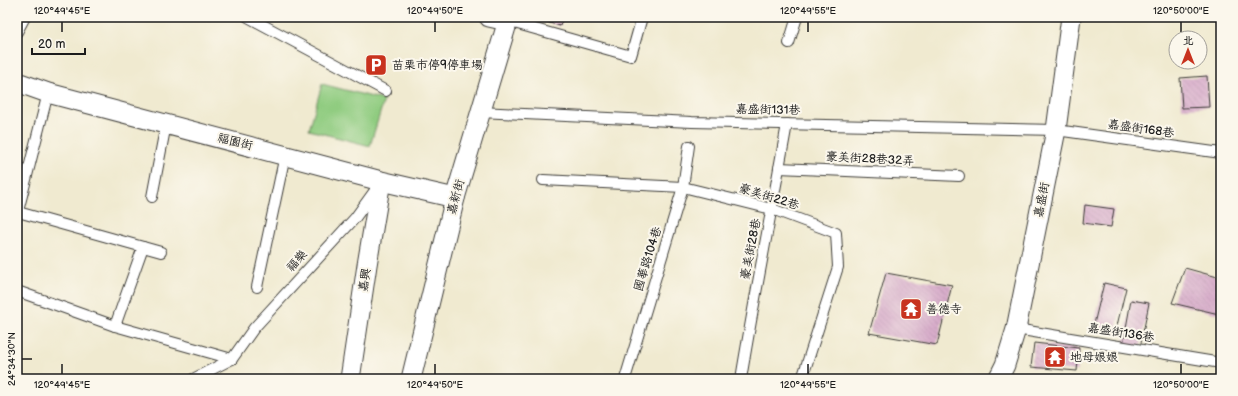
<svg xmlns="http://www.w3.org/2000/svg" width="1238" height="396" viewBox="0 0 1238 396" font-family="'Balsamiq Sans','LXGW WenKai TC',sans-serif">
	<defs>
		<pattern id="building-back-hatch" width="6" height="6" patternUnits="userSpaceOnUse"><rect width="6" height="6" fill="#d8adcb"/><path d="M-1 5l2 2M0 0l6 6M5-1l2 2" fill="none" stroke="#b994ae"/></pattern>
	</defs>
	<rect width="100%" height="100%" fill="#fbf7ec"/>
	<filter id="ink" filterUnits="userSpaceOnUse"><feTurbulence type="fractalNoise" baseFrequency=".025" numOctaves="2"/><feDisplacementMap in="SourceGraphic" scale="8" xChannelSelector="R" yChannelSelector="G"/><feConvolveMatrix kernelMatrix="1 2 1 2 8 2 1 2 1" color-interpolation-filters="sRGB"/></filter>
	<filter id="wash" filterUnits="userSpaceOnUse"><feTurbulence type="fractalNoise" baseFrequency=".012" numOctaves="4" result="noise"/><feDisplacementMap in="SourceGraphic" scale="16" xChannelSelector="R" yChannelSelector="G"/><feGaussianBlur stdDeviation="0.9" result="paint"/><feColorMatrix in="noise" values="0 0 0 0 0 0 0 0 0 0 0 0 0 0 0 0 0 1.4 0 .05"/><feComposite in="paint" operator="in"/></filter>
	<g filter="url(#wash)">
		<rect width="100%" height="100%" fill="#f0ead0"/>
		<polygon fill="#90cc80" stroke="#56744e" points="322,84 384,100 370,146 309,130"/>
		<g id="blocks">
			<g fill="url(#building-back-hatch)">
				<polygon points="529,17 563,17 560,26"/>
				<polygon points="1207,76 1209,107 1182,108 1180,78"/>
				<polygon points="1085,205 1114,209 1111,227 1083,223"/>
				<polygon points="1185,268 1221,278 1221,307 1219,314 1172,303"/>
				<polygon points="886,273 952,285 937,345 869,333"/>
				<polygon points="1104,283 1126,288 1115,334 1093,328"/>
				<polygon points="1131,300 1149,303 1140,348 1123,345"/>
				<polygon points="1034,343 1079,348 1077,371 1031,367"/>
			</g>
		</g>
	</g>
	<g filter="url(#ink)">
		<use href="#blocks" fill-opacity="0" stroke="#3c3b37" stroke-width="1"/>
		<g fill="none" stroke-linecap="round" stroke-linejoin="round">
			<g stroke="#3c3b37" stroke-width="12">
				<g id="service">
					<polyline points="248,17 386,91"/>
					<polyline points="507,21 631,56 642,17"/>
					<polyline points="17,32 25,17"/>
					<polyline points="789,43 797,17"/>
					<polyline points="480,112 692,122 1056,130 1221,153"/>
					<polyline points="779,168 959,176"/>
					<polyline points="543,180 683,187 772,209 836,233 838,267 802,379"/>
					<polyline points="152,197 166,124"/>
					<polyline points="18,212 161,252"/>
					<polyline points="17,215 48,93"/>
					<polyline points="257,287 285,155"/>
					<polyline points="17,291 115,326 232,359"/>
					<polyline points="115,326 143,247"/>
					<polyline points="1016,329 1221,363"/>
					<polyline points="193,379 232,359 254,328 355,218 376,189"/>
					<polyline points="625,379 683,187 689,146"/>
					<path d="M741,379C755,294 772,209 787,124"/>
				</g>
			</g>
			<g stroke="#3c3b37" stroke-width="21">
				<g id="minor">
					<polyline points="489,17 507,21"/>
					<polyline points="17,82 48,93 381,181 455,198"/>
					<polyline points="350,379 367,265 381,181"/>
					<polyline points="411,379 455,198 509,17"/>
					<polyline points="998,379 1005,365 1016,329 1056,130 1071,17"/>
				</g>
			</g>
			<use href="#service" stroke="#fff" stroke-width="10"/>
			<use href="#minor" stroke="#fff" stroke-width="19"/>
		</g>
	</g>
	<path fill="none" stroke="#1c1c1c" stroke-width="1.5" d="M62,22V32M435,22V32M808,22V32M1181,22V32M22,359H32M62,364V374M435,364V374M808,364V374M1181,364V374"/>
	<defs>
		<g id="parking-square" transform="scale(1.15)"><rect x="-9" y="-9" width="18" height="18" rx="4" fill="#c8321e" stroke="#fbf7ec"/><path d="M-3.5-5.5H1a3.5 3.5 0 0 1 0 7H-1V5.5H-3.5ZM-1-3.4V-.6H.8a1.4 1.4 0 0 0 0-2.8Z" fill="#fff"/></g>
		<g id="temple-square" transform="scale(1.15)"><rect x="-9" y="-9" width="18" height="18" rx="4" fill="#c8321e" stroke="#fbf7ec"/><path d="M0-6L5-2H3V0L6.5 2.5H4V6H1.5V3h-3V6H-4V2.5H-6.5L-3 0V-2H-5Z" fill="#fff"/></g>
	</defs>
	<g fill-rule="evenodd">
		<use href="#parking-square" x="376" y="65"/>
		<use href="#temple-square" x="911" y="309"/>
		<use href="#temple-square" x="1055" y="357"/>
	</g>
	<g text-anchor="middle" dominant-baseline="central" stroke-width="4" stroke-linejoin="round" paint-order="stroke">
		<g font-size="12" fill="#1c1c1c" stroke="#fbf7ec" text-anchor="start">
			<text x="392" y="65">苗栗市停9停車場</text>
			<text x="926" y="309">善德寺</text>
			<text x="1070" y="357">地母娘娘</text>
		</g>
		<g font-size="12" fill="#1c1c1c" stroke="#fbf7ec">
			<text transform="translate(768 110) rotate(1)">嘉盛街131巷</text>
			<text transform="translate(1141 129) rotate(8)">嘉盛街168巷</text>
			<text transform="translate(235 142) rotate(14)">福園街</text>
			<text transform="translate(870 159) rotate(3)">豪美街28巷32弄</text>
			<text transform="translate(456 197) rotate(-75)">嘉新街</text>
			<text transform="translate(769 197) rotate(17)">豪美街22巷</text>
			<text transform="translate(1042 200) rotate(-79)">嘉盛街</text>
			<text transform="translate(751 249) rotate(-79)">豪美街28巷</text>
			<text transform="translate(648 259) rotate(-73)">國華路104巷</text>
			<text transform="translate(297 261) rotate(-47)">福樂</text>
			<text transform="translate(365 280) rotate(-82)">嘉興</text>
			<text transform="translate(1121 333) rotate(9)">嘉盛街136巷</text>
		</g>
	</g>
	<rect width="1238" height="396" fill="none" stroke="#fbf7ec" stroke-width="44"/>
	<g transform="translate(1188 50)"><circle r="19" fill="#fbf7ec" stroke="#a29f99"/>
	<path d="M0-3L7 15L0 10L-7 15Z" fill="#c8321e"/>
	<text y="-6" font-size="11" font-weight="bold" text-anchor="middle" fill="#1c1c1c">北</text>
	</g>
	<path d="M32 48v6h53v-6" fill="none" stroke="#1c1c1c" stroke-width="2"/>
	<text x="38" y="48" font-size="12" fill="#1c1c1c" stroke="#fbf7ec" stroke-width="3" paint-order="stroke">20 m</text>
	<rect x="22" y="22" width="1194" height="352" fill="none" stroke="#1c1c1c" stroke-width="1.5"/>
	<g font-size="10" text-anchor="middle" fill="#1c1c1c">
		<text x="62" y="14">120°49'45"E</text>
		<text x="435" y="14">120°49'50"E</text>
		<text x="808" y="14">120°49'55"E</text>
		<text x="1181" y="14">120°50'00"E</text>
		<text transform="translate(11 359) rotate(-90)" y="4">24°34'30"N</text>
		<text x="62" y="388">120°49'45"E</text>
		<text x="435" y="388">120°49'50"E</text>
		<text x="808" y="388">120°49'55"E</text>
		<text x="1181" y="388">120°50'00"E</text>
	</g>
</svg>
